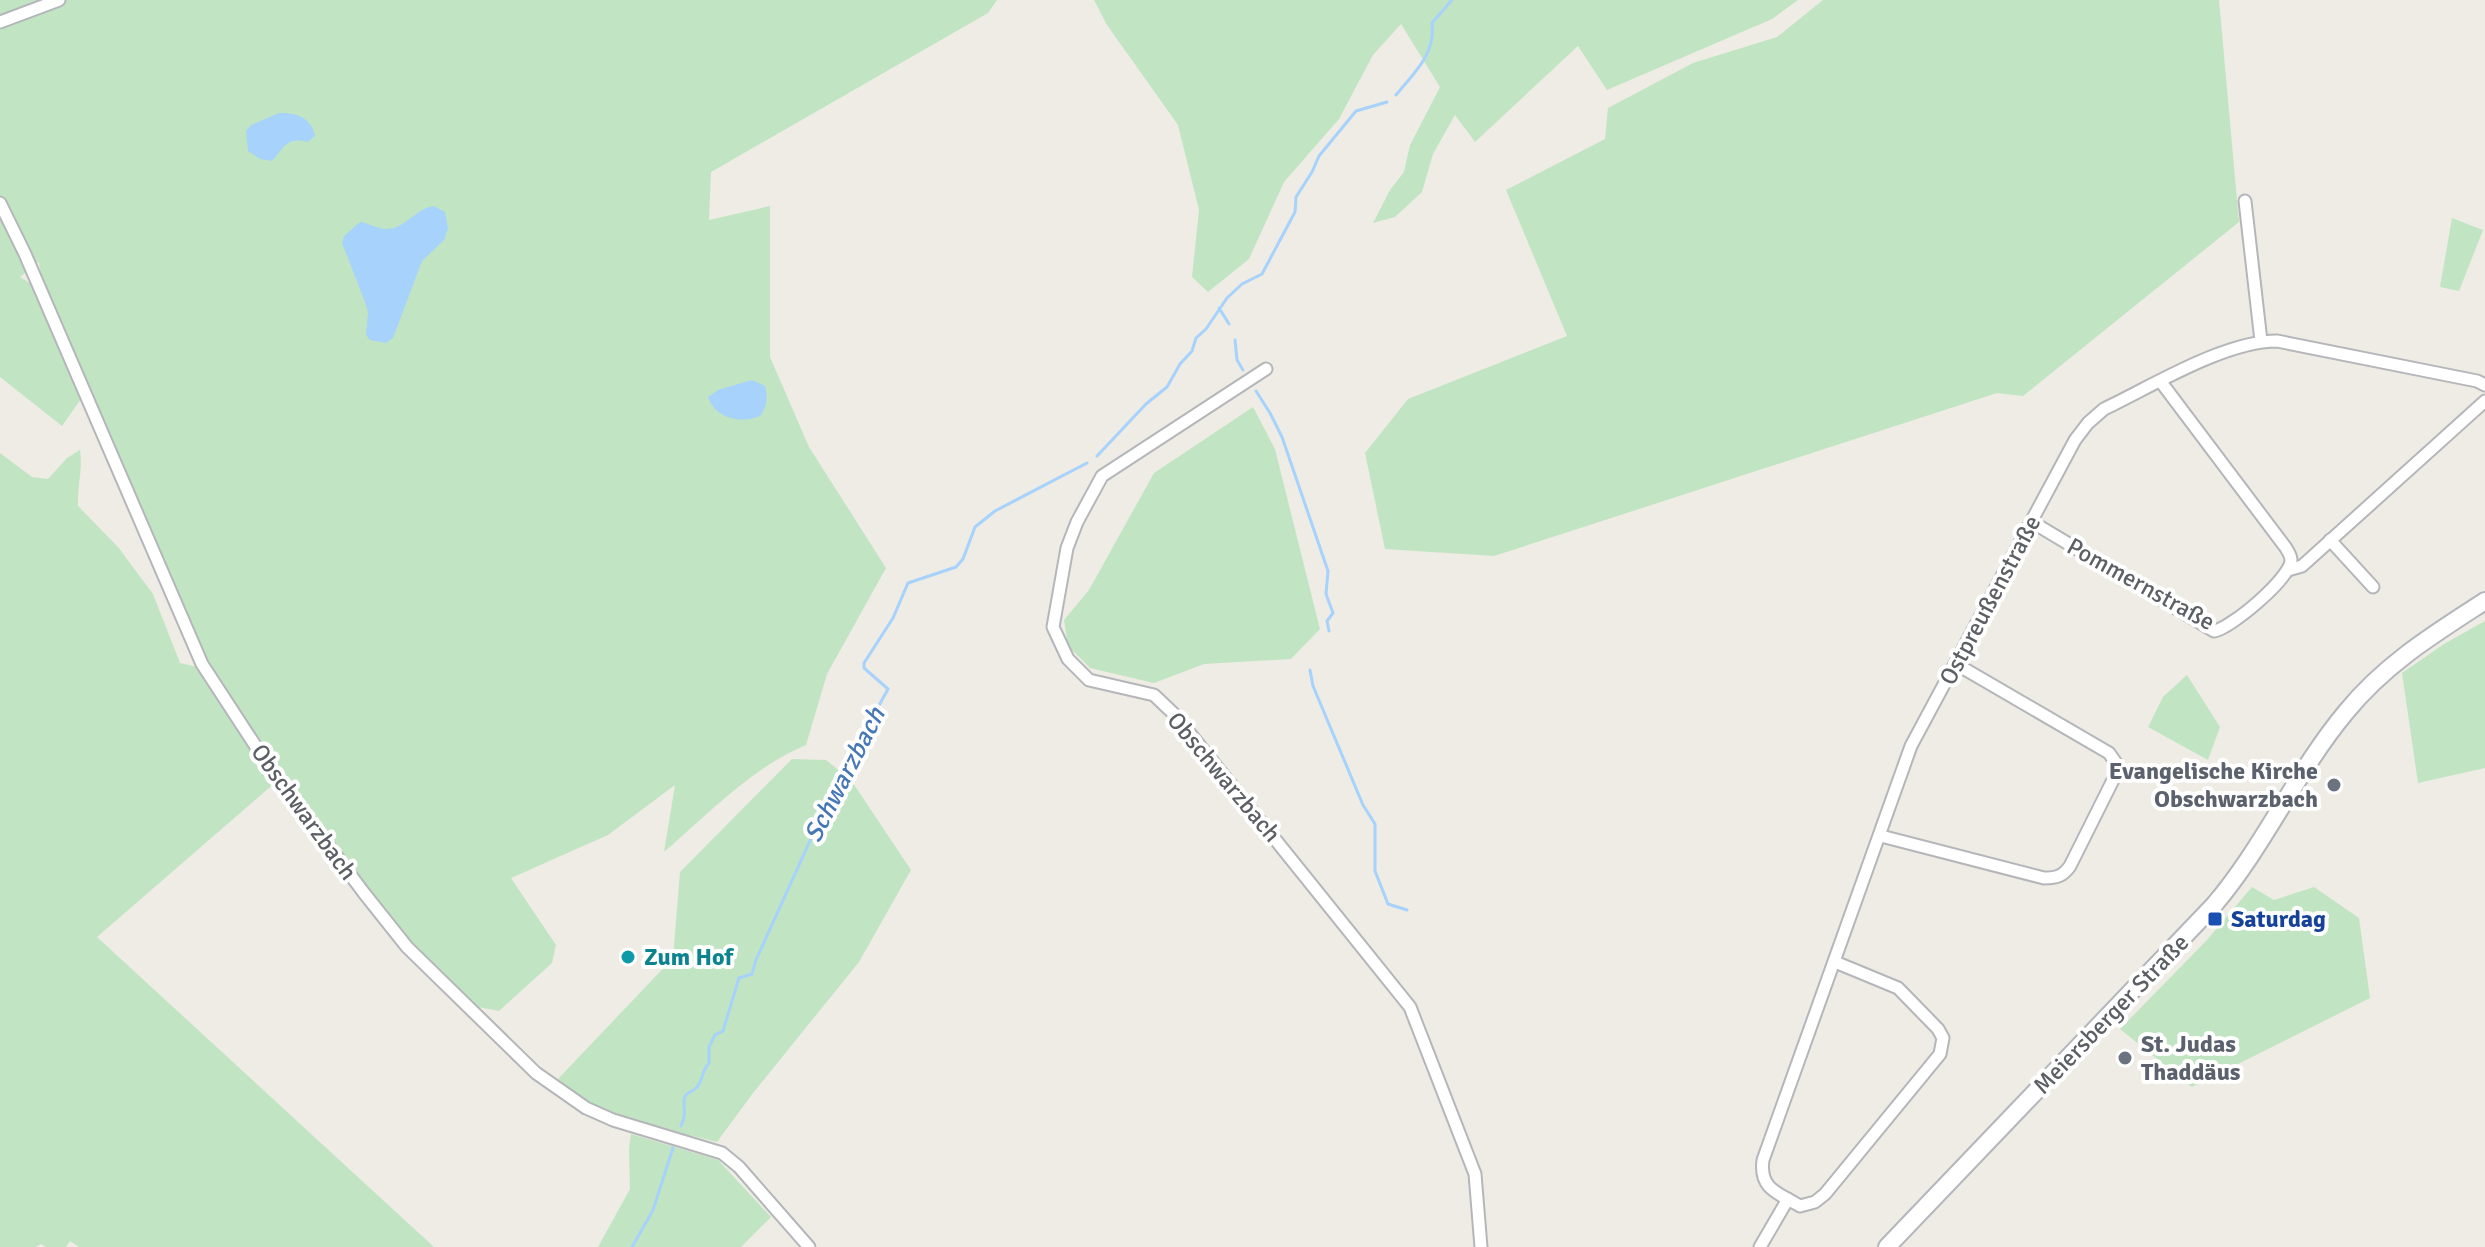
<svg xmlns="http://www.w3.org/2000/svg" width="2485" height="1247" viewBox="0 0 2485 1247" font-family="Signika,sans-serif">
	<rect width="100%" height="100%" fill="#eeece4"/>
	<g fill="#c1e5c3">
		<path d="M0,0H997L988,13L711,172L709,220L770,206V357L809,447L886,568L827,674L806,745C751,768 708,814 664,852L675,785L608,835L511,878L556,945L552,963L499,1011L478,1007L409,943L269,762L208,661L41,281L39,262L20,277L33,285L81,399L62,426L0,377Z"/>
		<polygon points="1094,0 1798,0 1772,19 1607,90 1578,46 1475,142 1455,115 1433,154 1422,192 1395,217 1373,223 1390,190 1404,172 1410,145 1440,87 1401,24 1373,55 1339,119 1284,182 1249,259 1208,292 1192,277 1199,210 1178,125 1107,25"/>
		<polygon points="1823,0 2219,0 2239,222 2023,396 1997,393 1494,556 1385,549 1365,453 1408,399 1567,336 1506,190 1605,139 1608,108 1693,63 1777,37"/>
		<polygon points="2452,218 2483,230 2459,291 2440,287"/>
		<polygon points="1253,407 1275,449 1320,629 1291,659 1204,664 1154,683 1090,668 1068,646 1064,620 1089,590 1154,473"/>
		<path d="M80,450C83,470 77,486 78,506L118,547L153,594L180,663L197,667L276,782L97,937L434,1247H79L70,1241L66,1247H46L41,1244L36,1247H0V453L32,477L48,479L67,458Z"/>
		<polygon points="2485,621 2485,768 2418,783 2402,673 2444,644"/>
		<polygon points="2187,675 2220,727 2208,760 2148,727 2163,697"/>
		<polygon points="792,759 826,760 851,780 911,870 859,962 753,1093 717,1142 616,1117 582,1098 558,1079 673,958 680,872"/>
		<polygon points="2252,887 2274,900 2314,887 2359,918 2370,998 2192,1087 2120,1029 2206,941"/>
		<polygon points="631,1134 718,1160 771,1217 741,1247 598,1247 630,1189 629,1148"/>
	</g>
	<g fill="#a6d2fc">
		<path d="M279,113C296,112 312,118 315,136L308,142C286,136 284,148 272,161L260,159L248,151L246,131L251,125Z"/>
		<path d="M434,206L445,212L448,228L444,240L422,261L393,338L386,343L370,340L366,335L368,312L365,302L342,243L344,236L360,222C369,223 377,229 386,229C406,229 414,209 434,206Z"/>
		<path d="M752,380L765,386C768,398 767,406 760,416C742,424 715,419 708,397L718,390Z"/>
	</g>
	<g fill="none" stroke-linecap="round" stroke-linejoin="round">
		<g stroke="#a6d2fc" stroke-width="3">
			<path d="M1396,95C1414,73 1436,54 1432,23L1452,0"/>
			<polyline points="1219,308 1229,324"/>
			<polyline points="1235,340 1237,360 1243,370"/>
			<polyline points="1256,391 1270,413 1282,437 1328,571 1326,594 1333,613 1327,621 1329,631"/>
			<polyline points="1097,456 1146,404 1167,387 1180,364 1192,351 1196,338 1206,329 1227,298 1242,284 1262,274 1295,212 1296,197 1312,172 1319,156 1356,111 1387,102"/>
			<polyline points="1310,670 1313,686 1363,805 1375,824 1375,871 1388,904 1407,910"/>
			<path d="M681,1126C686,1115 684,1111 684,1101C684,1092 692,1093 697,1087C703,1080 702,1070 709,1063V1047L715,1035L723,1031L739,978L752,974L756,960L833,790L888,689L864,668V663L893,618L908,583L956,567L963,559L975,527L995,511L1087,463"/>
			<polyline points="632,1247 653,1210 673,1148"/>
		</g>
		<g stroke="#b4b6ba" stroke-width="15">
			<g id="street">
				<polyline points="0,22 59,0"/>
				<polyline points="2245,201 2261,341"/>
				<polyline points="0,203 25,254 202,664 266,762 364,893 407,947 536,1073 586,1108 613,1120 722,1153 739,1167 809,1247"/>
				<polyline points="1266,369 1102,476 1077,522 1067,548 1053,627 1068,659 1089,680 1154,695 1175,715 1410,1007 1475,1174 1481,1247"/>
				<path d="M2032,522L2214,631C2230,629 2291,578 2291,560C2291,555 2288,552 2286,548L2161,382"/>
				<polyline points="2330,540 2373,587"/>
				<polyline points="2288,570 2302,566 2485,401"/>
				<path d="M1881,836L2044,878C2057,878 2063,876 2070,866L2115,776L2116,763L2109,753L1956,664"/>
				<path d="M1835,962L1898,988L1938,1029L1943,1038L1940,1054L1825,1194L1815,1202L1800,1206C1778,1193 1759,1189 1763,1160L1911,746L2075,440L2088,423L2104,409C2152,386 2225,341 2277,341L2477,381L2485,385"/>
				<polyline points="1760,1247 1788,1199"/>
			</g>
		</g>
		<g stroke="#b3b6bb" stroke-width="20">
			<path id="secondary" d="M1887,1247L2214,905C2265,845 2296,772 2346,712C2385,664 2434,634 2485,601"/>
		</g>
		<use href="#street" stroke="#fff" stroke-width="11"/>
		<use href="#secondary" stroke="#fff" stroke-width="16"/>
	</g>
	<g fill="#6b7280" stroke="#fff" stroke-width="3">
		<circle cx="2334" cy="785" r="8"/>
		<circle cx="2125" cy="1058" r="8"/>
	</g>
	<rect fill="#1a4fb4" stroke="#fff" stroke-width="3" x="2207" y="911" width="16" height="16" rx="4"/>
	<circle fill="#0f9aa8" stroke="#fff" stroke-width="3" cx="628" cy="957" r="8"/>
	<g text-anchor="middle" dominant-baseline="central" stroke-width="8" stroke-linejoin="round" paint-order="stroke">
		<g font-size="24" fill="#5c5f64" stroke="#fff">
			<text transform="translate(2141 584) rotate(29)">Pommernstraße</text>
			<text transform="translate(1990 600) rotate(-62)">Ostpreußenstraße</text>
			<text transform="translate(1224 777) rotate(50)">Obschwarzbach</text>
			<text transform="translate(304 812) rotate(54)">Obschwarzbach</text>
			<text transform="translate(2111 1014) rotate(-46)">Meiersberger Straße</text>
		</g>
		<g font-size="24" font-weight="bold" fill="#5b616d" stroke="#fff" text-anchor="end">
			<text x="2318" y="771">Evangelische Kirche<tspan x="2318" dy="28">Obschwarzbach</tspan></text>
			<text x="2141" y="1044" text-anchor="start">St. Judas<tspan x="2141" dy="28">Thaddäus</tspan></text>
		</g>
		<g font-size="24" font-weight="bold" fill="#164399" stroke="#fff" text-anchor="start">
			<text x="2231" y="919">Saturdag</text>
		</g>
		<g font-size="24" font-weight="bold" fill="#0d838f" stroke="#fff" text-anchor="start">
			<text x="644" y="957">Zum Hof</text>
		</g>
		<g font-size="26" font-style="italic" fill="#4677b6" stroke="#fff">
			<text transform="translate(845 775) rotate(-63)">Schwarzbach</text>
		</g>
	</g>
</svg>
